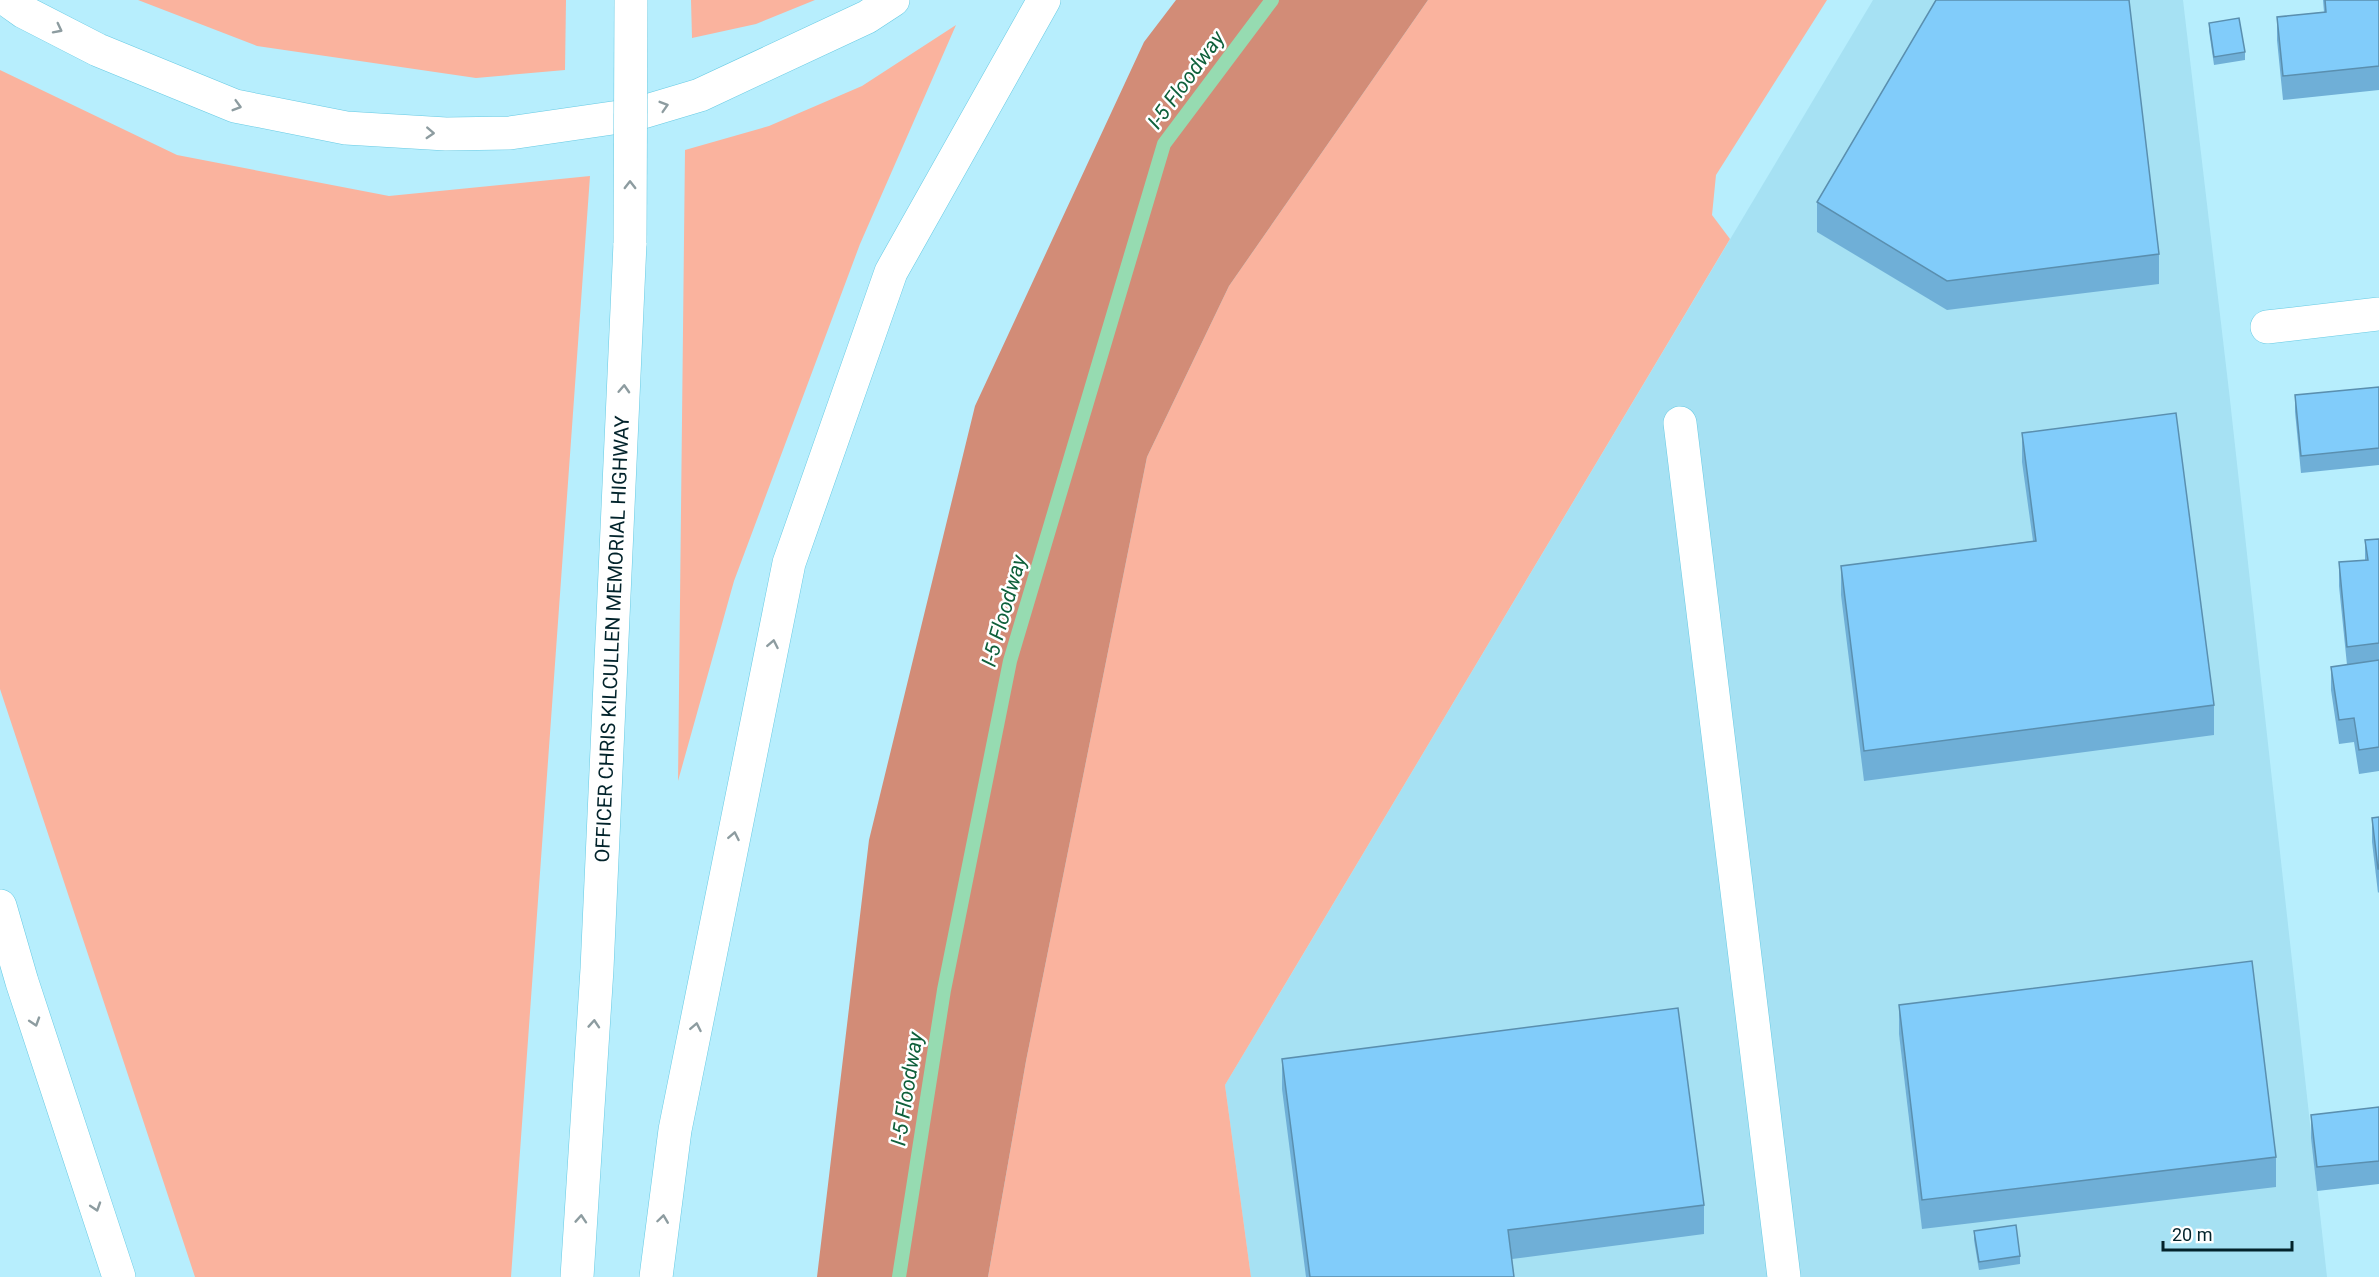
<svg xmlns="http://www.w3.org/2000/svg" width="2379" height="1277" viewBox="0 0 2379 1277" font-family="Roboto,sans-serif">
	<rect width="100%" height="100%" fill="#b7eefd"/>
	<polygon fill="#a6e1f3" points="1873,0 2183,0 2229,391 2327,1277 1251,1277 1225,1085"/>
	<g fill="#fab39e">
		<polygon points="138,0 566,0 565,70 476,78 257,46"/>
		<polygon points="691,0 815,0 756,24 692,38"/>
		<polygon points="1428,0 1827,0 1716,175 1712,215 1730,239 1225,1085 1251,1277 988,1277 1026,1061 1147,457 1229,286"/>
		<polygon points="956,25 860,244 734,581 678,781 685,150 769,126 862,86"/>
		<polygon points="0,70 177,155 389,196 590,176 511,1277 195,1277 0,689"/>
	</g>
	<polygon fill="#d28c77" points="1176,0 1428,0 1229,286 1147,457 1026,1061 988,1277 817,1277 869,840 975,406 1144,42"/>
	<g fill="none" stroke-linecap="round" stroke-linejoin="round">
		<polyline stroke="#96dbb1" stroke-width="14" points="899,1277 944,990 1010,661 1164,144 1272,0"/>
		<g stroke="#67cae3" stroke-width="34">
			<g id="minor">
				<polyline points="2267,327 2379,314"/>
				<polyline points="1680,423 1784,1277"/>
			</g>
		</g>
		<g stroke="#67cae3" stroke-width="34">
			<g id="highway">
				<polyline points="7,0 24,12 98,50 235,106 346,128 446,134 510,133 633,115 700,95 867,17 893,0"/>
				<polyline points="0,906 22,982 119,1277"/>
				<path id="s1" d="M577,1277L597,969L630,243"/>
				<polyline points="656,1277 675,1130 789,563 891,272 1044,0"/>
			</g>
		</g>
		<use href="#minor" stroke="#fff" stroke-width="33"/>
		<use href="#highway" stroke="#fff" stroke-width="33"/>
		<g stroke="#67cae3" stroke-width="34" stroke-linecap="butt">
			<polyline id="highway-bridge" points="630,243 631,0"/>
		</g>
		<use href="#highway-bridge" stroke="#fff" stroke-width="33"/>
	</g>
	<g fill="#6fafd7">
		<polygon points="2323,0 2379,0 2379,90 2283,100 2277,40 2277,17 2324,12"/>
		<polygon points="2209,23 2245,52 2245,60 2214,65 2209,31"/>
		<polygon points="1817,202 2159,254 2159,284 1947,310 1817,232"/>
		<polygon points="2379,387 2379,465 2301,473 2295,412 2295,395"/>
		<polygon points="2022,433 2214,705 2214,735 1864,781 1841,595 1841,566 2033,541 2022,462"/>
		<polygon points="2379,539 2379,771 2359,774 2354,742 2339,744 2331,690 2331,667 2347,665 2339,586 2339,562 2365,560 2365,540"/>
		<polygon points="2379,817 2379,892 2378,893 2372,842 2372,818"/>
		<polygon points="1899,1005 2276,1157 2276,1187 1922,1229 1899,1034"/>
		<polygon points="1282,1059 1704,1205 1704,1234 1512,1259 1514,1277 1306,1277 1282,1089"/>
		<polygon points="2379,1107 2379,1184 2317,1191 2311,1138 2311,1115"/>
		<polygon points="1974,1231 2020,1256 2020,1264 1979,1270 1974,1240"/>
	</g>
	<g fill="#81ccfa" stroke="#5a8faf" stroke-width="1.5">
		<polygon points="1936,0 2129,0 2159,254 1947,281 1817,202"/>
		<polygon points="2325,0 2379,0 2379,66 2283,76 2277,17 2326,12"/>
		<polygon points="2239,18 2245,52 2214,57 2209,23"/>
		<polygon points="2379,387 2379,448 2301,456 2295,395"/>
		<polygon points="2176,413 2214,705 1864,751 1841,566 2036,541 2022,433"/>
		<polygon points="2379,539 2379,643 2347,647 2339,562 2368,560 2365,540"/>
		<polygon points="2379,660 2379,747 2359,750 2354,718 2339,720 2331,667"/>
		<polygon points="2379,817 2379,869 2378,869 2372,818"/>
		<polygon points="2252,961 2276,1157 1922,1200 1899,1005"/>
		<polygon points="1678,1008 1704,1205 1508,1230 1514,1277 1310,1277 1282,1059"/>
		<polygon points="2379,1107 2379,1161 2317,1167 2311,1115"/>
		<polygon points="2016,1225 2020,1256 1979,1262 1974,1231"/>
	</g>
	<defs><path id="oneway-chevron" d="M-2-3.5L2.5 0L-2 3.5" fill="none" stroke-width="1.6" stroke-linecap="round" stroke-linejoin="round" transform="scale(1.5)"/></defs>
	<g stroke="#8d9ca0">
		<use href="#oneway-chevron" transform="translate(58 29) rotate(27)"/>
		<use href="#oneway-chevron" transform="translate(237 106) rotate(16)"/>
		<use href="#oneway-chevron" transform="translate(664 106) rotate(-17)"/>
		<use href="#oneway-chevron" transform="translate(430 133) rotate(3)"/>
		<use href="#oneway-chevron" transform="translate(630 185) rotate(-90)"/>
		<use href="#oneway-chevron" transform="translate(624 389) rotate(-87)"/>
		<use href="#oneway-chevron" transform="translate(773 644) rotate(-79)"/>
		<use href="#oneway-chevron" transform="translate(734 836) rotate(-79)"/>
		<use href="#oneway-chevron" transform="translate(35 1022) rotate(72)"/>
		<use href="#oneway-chevron" transform="translate(594 1024) rotate(-86)"/>
		<use href="#oneway-chevron" transform="translate(696 1027) rotate(-79)"/>
		<use href="#oneway-chevron" transform="translate(96 1207) rotate(72)"/>
		<use href="#oneway-chevron" transform="translate(581 1219) rotate(-86)"/>
		<use href="#oneway-chevron" transform="translate(663 1219) rotate(-82)"/>
	</g>
	<g text-anchor="middle" dominant-baseline="central" stroke-width="5" stroke-linejoin="round" paint-order="stroke">
		<g font-size="20" fill="#02232b" stroke="#fff">
			<text stroke="none"><textPath href="#s1" startOffset="639">OFFICER CHRIS KILCULLEN MEMORIAL HIGHWAY</textPath></text>
		</g>
		<g font-size="21" font-style="italic" fill="#0f603b" stroke="#fff">
			<text transform="translate(1186 80) rotate(-54)">I-5 Floodway</text>
			<text transform="translate(1004 611) rotate(-74)">I-5 Floodway</text>
			<text transform="translate(907 1089) rotate(-81)">I-5 Floodway</text>
		</g>
	</g>
	<path d="M2163 1241v9h129v-9" fill="none" stroke="#02232b" stroke-width="3"/>
	<text x="2172" y="1241" font-size="18" fill="#02232b" stroke="#ffffff" stroke-width="4.5" paint-order="stroke">20 m</text>
</svg>
